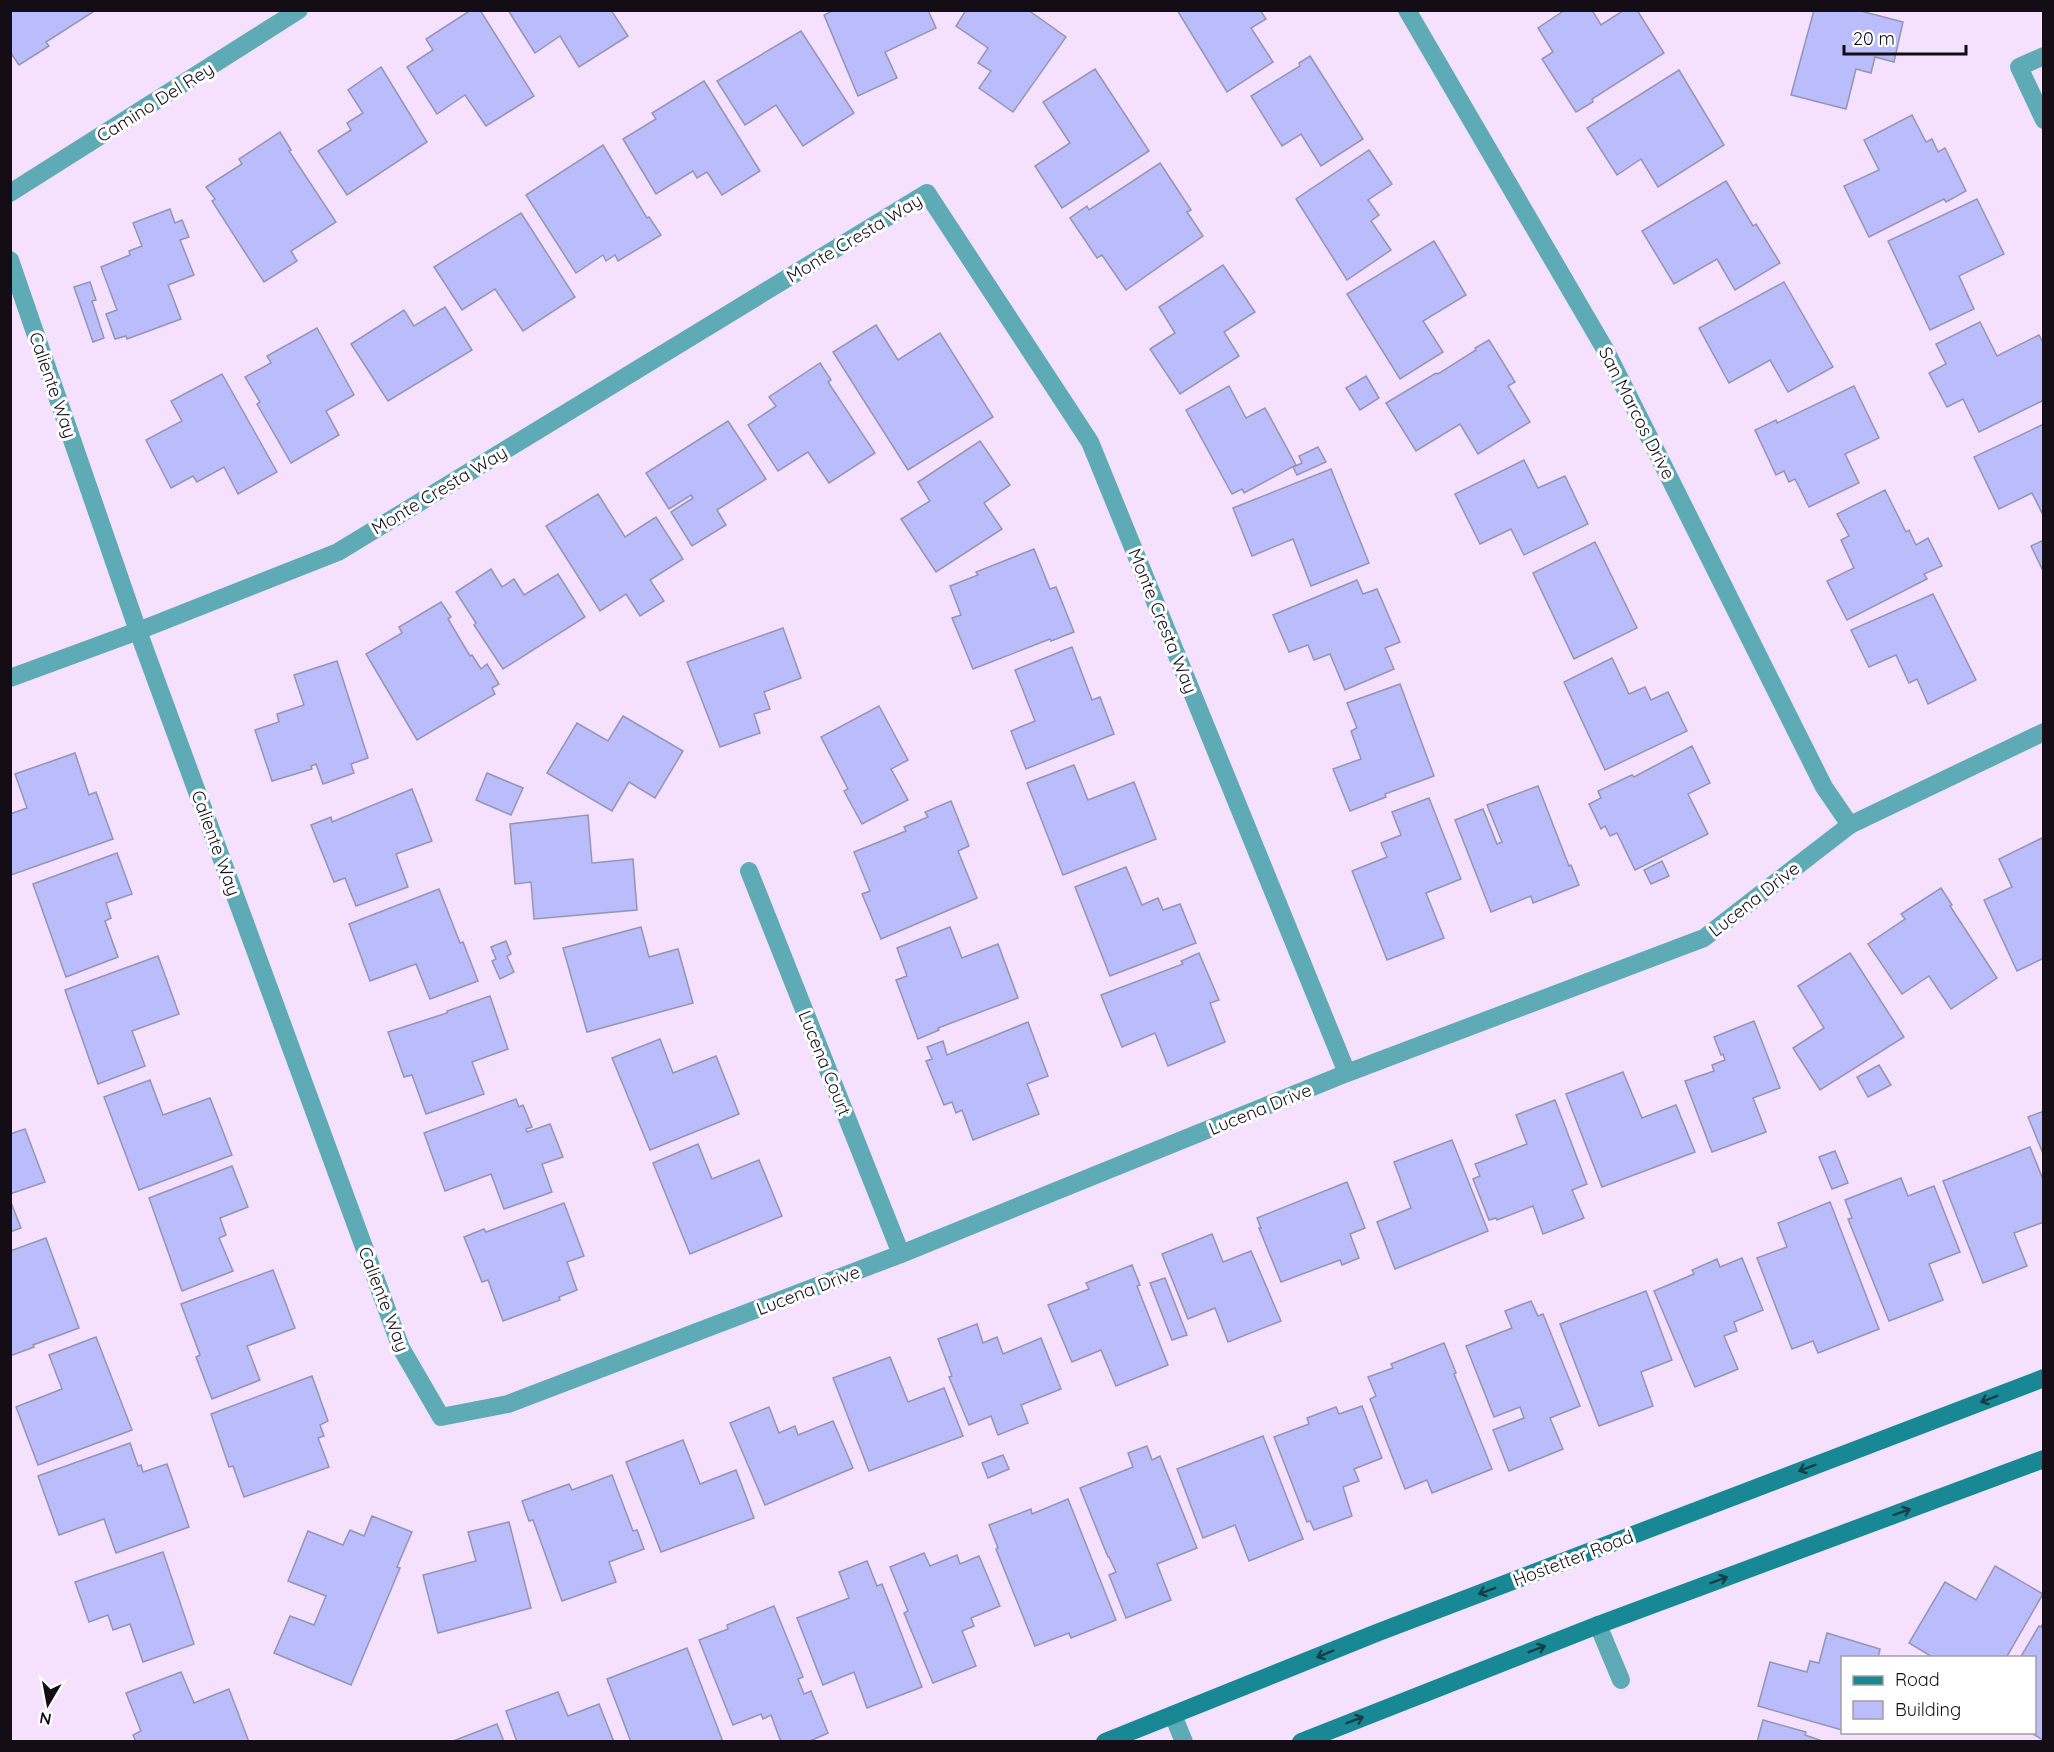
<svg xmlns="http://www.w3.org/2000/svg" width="2054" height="1752" viewBox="0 0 2054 1752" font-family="Quicksand,sans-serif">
	<rect width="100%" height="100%" fill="#f5e1fd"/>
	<g fill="#bbbcfb" stroke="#9495b2" stroke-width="1.5">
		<polygon points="10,10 96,10 46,42 49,46 19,65 10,52"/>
		<polygon points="471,10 480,10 534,96 486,126 465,95 437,114 407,67 433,50 426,39"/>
		<polygon points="508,10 611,10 628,36 579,67 560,36 535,53"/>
		<polygon points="834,10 928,10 936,28 885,52 897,78 858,96 824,15"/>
		<polygon points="966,10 1028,10 1066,37 1013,112 979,88 991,71 978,63 988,48 956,26"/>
		<polygon points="1177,10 1260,10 1266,19 1251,28 1273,62 1227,92"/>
		<polygon points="1565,10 1592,10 1601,25 1624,10 1637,10 1664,53 1592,99 1593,102 1576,112 1542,59 1553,52 1538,28"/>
		<polygon points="1814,10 1857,10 1903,22 1894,62 1875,57 1871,73 1856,69 1846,109 1791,95"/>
		<polygon points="801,31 854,113 803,146 776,105 745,125 717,81"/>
		<polygon points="1310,56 1363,139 1321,166 1301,134 1282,146 1251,96 1300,66 1299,63"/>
		<polygon points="381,67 427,142 347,195 318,151 351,130 347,123 363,113 348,90"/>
		<polygon points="1095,69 1149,151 1062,208 1035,166 1070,143 1043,102"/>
		<polygon points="1679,70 1724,145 1658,187 1641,159 1617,175 1587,128"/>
		<polygon points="704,81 760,171 722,195 707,172 697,178 693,171 656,194 623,139 656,119 652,113"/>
		<polygon points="1912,115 1926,142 1932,139 1938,152 1945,148 1966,191 1946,202 1944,199 1869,237 1844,186 1879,170 1864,140"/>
		<polygon points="280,132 291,150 289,151 336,222 291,251 297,261 264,282 212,201 215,199 206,187 242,164 239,159"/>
		<polygon points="603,145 647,218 649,217 661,235 618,261 615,255 606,261 603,255 576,273 526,195"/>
		<polygon points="1369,150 1392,184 1368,200 1379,215 1371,221 1391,250 1347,280 1296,199"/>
		<polygon points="1160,163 1191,210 1187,212 1203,236 1126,290 1102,255 1097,258 1070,218 1087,206 1089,210"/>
		<polygon points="1726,181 1753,226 1756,224 1780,263 1735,290 1717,259 1674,284 1642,231"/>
		<polygon points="1977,199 2004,254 1959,276 1974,309 1930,330 1888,241"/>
		<polygon points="170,209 175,223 182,220 189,237 180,240 194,275 168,285 181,319 127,339 126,336 115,339 106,314 117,310 101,267 130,255 129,251 142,246 133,223"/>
		<polygon points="521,213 575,297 523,331 495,289 462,310 434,267"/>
		<polygon points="1434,241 1466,295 1423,321 1443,352 1400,379 1347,294"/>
		<polygon points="1223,265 1255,312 1224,332 1239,356 1180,394 1150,349 1175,333 1159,307"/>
		<polygon points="90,282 96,300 92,301 104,338 93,342 74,287"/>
		<polygon points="1784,282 1833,367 1788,392 1770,360 1729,383 1699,328"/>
		<polygon points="445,307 472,350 388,401 351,344 404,310 414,326"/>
		<polygon points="1980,322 1997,356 2039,335 2044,344 2044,400 1979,432 1963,399 1947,407 1929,373 1946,364 1936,344"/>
		<polygon points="876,325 898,360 940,333 993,417 908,470 833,352"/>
		<polygon points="317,328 354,395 326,411 339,435 291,463 257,404 260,402 245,377 271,363 267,356"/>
		<polygon points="1489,340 1515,382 1508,386 1530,422 1478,454 1460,424 1416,451 1386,403 1436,373 1438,374 1476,350 1475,348"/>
		<polygon points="820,363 831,380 828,382 875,453 829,483 808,452 778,471 748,425 776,406 769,397"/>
		<polygon points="222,374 277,472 238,494 224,467 197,482 193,476 171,488 146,440 182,421 171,401"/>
		<polygon points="1366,376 1379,398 1360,410 1346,388"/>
		<polygon points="1229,386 1246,418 1265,408 1296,465 1244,493 1242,489 1232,494 1186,410"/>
		<polygon points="1854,386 1879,438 1845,454 1859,483 1809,507 1795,479 1789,482 1784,471 1776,475 1755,430 1776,420 1777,423"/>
		<polygon points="728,421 766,479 717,510 726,525 692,546 671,512 693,498 691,495 669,509 646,473"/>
		<polygon points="2044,424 2044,517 2032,493 1999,509 1974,457"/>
		<polygon points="980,441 1010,485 984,503 1002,529 936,572 901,519 930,501 918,482"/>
		<polygon points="1318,447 1326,462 1297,475 1293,467 1302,463 1299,456"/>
		<polygon points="1524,460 1538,488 1565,476 1588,524 1524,555 1511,529 1480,544 1455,494"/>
		<polygon points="1331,469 1369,563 1311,586 1293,539 1252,556 1233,508"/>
		<polygon points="1885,490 1906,532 1909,530 1916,545 1928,538 1942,566 1924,574 1927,579 1847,620 1827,581 1854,568 1841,540 1849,536 1837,514"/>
		<polygon points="598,494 625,537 656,517 683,559 650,580 664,601 640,616 626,594 600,611 546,526"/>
		<polygon points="2044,540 2044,573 2031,546"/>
		<polygon points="1595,542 1637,628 1574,659 1533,573"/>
		<polygon points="1034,549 1050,589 1056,587 1074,632 1051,641 1050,639 973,669 952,618 961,615 950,586 978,575 976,572"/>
		<polygon points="491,569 502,587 514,579 524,595 558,574 585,617 503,669 474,625 476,623 456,592"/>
		<polygon points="1357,580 1363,594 1377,589 1400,642 1385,648 1394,669 1345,690 1330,654 1314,660 1308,645 1289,652 1273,615"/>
		<polygon points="1933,594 1976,680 1928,704 1917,679 1909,683 1896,655 1869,667 1851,630"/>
		<polygon points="441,602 451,617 448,619 470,656 472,655 481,669 487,664 499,684 492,688 495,694 417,740 366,654 402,633 399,627"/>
		<polygon points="783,628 801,678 764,692 770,709 754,714 760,733 720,747 687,662"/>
		<polygon points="1072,647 1092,700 1100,697 1114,734 1026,769 1011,731 1035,721 1015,670"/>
		<polygon points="1612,658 1629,694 1645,687 1651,700 1668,692 1687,731 1605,770 1564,682"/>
		<polygon points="337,661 368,758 351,764 354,773 323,784 316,764 311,766 312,769 272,781 255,730 279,722 277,714 304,705 294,675"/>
		<polygon points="1400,684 1434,776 1385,794 1386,797 1350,811 1333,769 1361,759 1351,731 1357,728 1347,703"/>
		<polygon points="879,706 908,760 891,769 908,800 862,824 844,791 848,789 821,737"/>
		<polygon points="623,716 683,751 655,798 629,782 612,811 547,773 577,723 608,741"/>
		<polygon points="1692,746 1710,783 1688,794 1708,834 1635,870 1617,833 1610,836 1605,826 1601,829 1589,804 1601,798 1598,791 1632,775 1634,777"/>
		<polygon points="75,753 89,795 96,792 113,839 11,875 10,814 27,808 15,774"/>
		<polygon points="1074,765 1088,800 1134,782 1156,839 1063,875 1027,783"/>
		<polygon points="487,773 523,788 511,815 476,800"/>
		<polygon points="1538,786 1569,866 1571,865 1579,885 1533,903 1531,896 1491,912 1455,820 1483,809 1497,844 1502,842 1487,805"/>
		<polygon points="412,789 432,841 396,854 408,887 356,906 345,878 334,882 311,825 331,817 332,822"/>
		<polygon points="1429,798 1461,879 1426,893 1444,938 1387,960 1352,871 1387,857 1381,843 1401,835 1392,812"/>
		<polygon points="951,801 969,846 958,851 977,898 881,939 862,894 870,891 854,852 906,831 904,827 928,817 925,812"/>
		<polygon points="588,815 592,863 633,859 637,910 534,919 531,882 515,884 510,824"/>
		<polygon points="2044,837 2044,958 2017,971 1984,900 2012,887 1999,859"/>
		<polygon points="117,853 132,894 106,903 111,918 105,921 118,957 66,977 33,884"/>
		<polygon points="1662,861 1669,876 1651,884 1644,870"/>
		<polygon points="1126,867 1142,905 1158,898 1163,910 1180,904 1196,943 1110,976 1075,887"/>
		<polygon points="1941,888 1952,905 1950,906 1997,978 1951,1009 1929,976 1902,994 1868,944 1905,919 1901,914"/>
		<polygon points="439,889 460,943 463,942 478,981 430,999 416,964 370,981 349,924"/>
		<polygon points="641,927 649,957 678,949 693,1003 587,1032 563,948"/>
		<polygon points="950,927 962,958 998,944 1018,998 938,1028 939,1030 918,1039 896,980 907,976 897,948"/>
		<polygon points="506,941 511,954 507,956 514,972 500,979 492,961 496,959 491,947"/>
		<polygon points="1199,953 1219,1000 1210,1003 1225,1042 1168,1066 1155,1033 1122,1047 1101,995 1183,964 1181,961"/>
		<polygon points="1850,953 1904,1037 1820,1090 1793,1048 1824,1028 1798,986"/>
		<polygon points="158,956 179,1014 132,1031 145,1066 98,1084 65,990"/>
		<polygon points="490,996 508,1049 472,1062 484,1094 426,1114 412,1075 404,1077 388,1032 447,1013 447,1011"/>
		<polygon points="1754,1021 1780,1088 1753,1098 1766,1132 1712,1152 1685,1081 1714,1071 1712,1065 1725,1060 1723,1054 1721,1055 1714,1037"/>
		<polygon points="1028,1022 1048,1076 1027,1084 1039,1114 973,1140 962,1110 956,1113 952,1102 944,1105 926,1061 932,1059 927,1047 943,1041 947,1055"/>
		<polygon points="660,1039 673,1073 716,1056 739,1114 650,1150 612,1058"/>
		<polygon points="1879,1065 1891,1085 1868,1097 1857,1077"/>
		<polygon points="1623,1072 1642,1118 1676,1105 1695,1152 1602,1187 1566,1094"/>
		<polygon points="150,1080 163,1115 210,1098 232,1155 139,1190 104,1097"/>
		<polygon points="516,1099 519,1107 523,1105 532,1127 526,1129 527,1132 550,1124 563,1157 542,1164 552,1192 504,1209 491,1174 445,1191 424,1133"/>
		<polygon points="1555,1100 1587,1184 1572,1190 1584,1218 1543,1234 1533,1206 1497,1220 1496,1218 1489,1220 1473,1179 1480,1176 1475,1164 1527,1144 1516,1115"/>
		<polygon points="2044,1111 2044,1156 2028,1117"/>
		<polygon points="25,1129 45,1182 10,1194 10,1134"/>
		<polygon points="1452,1140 1488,1231 1395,1269 1377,1222 1411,1208 1394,1162"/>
		<polygon points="698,1144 712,1179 759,1160 782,1216 690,1254 653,1163"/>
		<polygon points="2030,1147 2044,1182 2044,1222 2014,1233 2027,1266 1983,1283 1943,1181"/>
		<polygon points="1835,1151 1848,1183 1832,1189 1819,1157"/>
		<polygon points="232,1166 248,1207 220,1218 226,1235 219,1238 233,1271 182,1291 149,1198"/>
		<polygon points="1901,1178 1908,1196 1934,1186 1960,1252 1929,1264 1943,1300 1889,1321 1848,1219 1852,1218 1845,1200"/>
		<polygon points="1347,1182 1365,1228 1350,1234 1359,1258 1342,1265 1340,1260 1281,1282 1259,1228 1261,1228 1257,1218"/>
		<polygon points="10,1200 21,1228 10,1232"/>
		<polygon points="1830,1202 1879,1329 1818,1353 1813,1341 1792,1349 1757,1258 1787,1247 1778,1223"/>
		<polygon points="564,1203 584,1256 567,1262 577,1290 559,1297 560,1300 503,1321 488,1280 482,1282 464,1237 484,1229 486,1232"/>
		<polygon points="1212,1234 1223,1262 1251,1251 1281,1321 1228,1342 1215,1308 1188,1319 1162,1254"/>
		<polygon points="46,1238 79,1328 33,1345 34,1347 10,1356 10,1251"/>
		<polygon points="1742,1258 1763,1310 1734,1322 1737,1331 1724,1336 1738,1369 1695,1387 1654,1291 1694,1274 1692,1270 1717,1259 1720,1267"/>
		<polygon points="1132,1265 1140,1285 1137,1286 1168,1365 1116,1386 1101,1350 1072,1362 1048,1305 1089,1289 1086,1283"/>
		<polygon points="273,1270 295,1328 247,1346 260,1380 212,1399 196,1357 200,1355 181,1304"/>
		<polygon points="1165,1278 1187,1335 1172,1340 1150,1283"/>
		<polygon points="1646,1291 1672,1360 1641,1372 1653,1406 1599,1426 1560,1324"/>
		<polygon points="1531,1301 1538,1316 1543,1314 1580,1406 1550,1418 1563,1449 1509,1471 1493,1430 1524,1418 1520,1407 1494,1417 1466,1346 1512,1328 1505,1311"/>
		<polygon points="977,1324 983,1343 997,1337 1003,1354 1041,1338 1061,1389 1021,1405 1028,1423 998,1435 991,1416 969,1425 949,1377 952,1376 938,1339"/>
		<polygon points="96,1337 132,1430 38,1465 16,1407 62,1389 49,1355"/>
		<polygon points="1444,1343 1456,1373 1454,1374 1492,1469 1432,1493 1427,1480 1405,1489 1370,1399 1376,1396 1368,1377 1393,1368 1391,1364"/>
		<polygon points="890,1357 908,1402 944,1388 963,1436 869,1471 833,1378"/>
		<polygon points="312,1376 328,1421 320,1425 324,1436 318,1438 329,1467 244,1497 233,1466 229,1467 211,1414"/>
		<polygon points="1362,1406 1382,1458 1354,1469 1359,1481 1343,1487 1352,1516 1314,1530 1310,1521 1307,1522 1274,1437 1309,1424 1307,1418 1336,1407 1339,1414"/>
		<polygon points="769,1407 779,1433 795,1426 798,1435 833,1421 853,1468 765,1505 730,1423"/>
		<polygon points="1263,1436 1303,1539 1249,1561 1235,1525 1203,1538 1177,1469"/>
		<polygon points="683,1440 700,1484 736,1470 754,1518 661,1552 626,1462"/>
		<polygon points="130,1443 138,1466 141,1465 143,1472 167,1464 189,1527 116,1553 104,1519 59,1535 38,1476"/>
		<polygon points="1147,1446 1152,1460 1160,1456 1197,1548 1157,1564 1171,1600 1126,1618 1109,1575 1116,1572 1109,1557 1108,1557 1080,1488 1133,1467 1128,1453"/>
		<polygon points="1003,1455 1009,1469 988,1478 982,1463"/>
		<polygon points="612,1475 633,1531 637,1530 644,1549 609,1562 616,1582 562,1601 533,1520 529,1521 522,1501 569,1484 572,1490"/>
		<polygon points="1068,1499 1116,1620 1071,1638 1069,1633 1035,1646 996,1549 998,1548 989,1525 1031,1509 1032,1514"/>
		<polygon points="372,1516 412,1532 397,1567 400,1568 351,1685 274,1653 290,1616 314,1625 326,1596 288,1581 308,1531 343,1545 350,1530 364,1536"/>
		<polygon points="509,1522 531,1608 438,1633 423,1575 476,1561 468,1532"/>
		<polygon points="163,1552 194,1644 143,1662 130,1624 113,1630 108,1615 89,1622 75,1582"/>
		<polygon points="924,1553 930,1566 957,1555 960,1564 979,1556 1000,1606 971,1618 974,1626 962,1631 976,1666 933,1683 904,1613 908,1611 890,1567"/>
		<polygon points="867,1561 877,1586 882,1584 922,1687 867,1708 854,1672 823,1685 797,1618 849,1598 839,1572"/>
		<polygon points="1995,1566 2043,1594 2006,1658 1934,1658 1909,1643 1945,1582 1976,1600"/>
		<polygon points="774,1606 803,1677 798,1679 804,1694 811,1691 828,1733 808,1742 781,1742 771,1715 763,1719 761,1714 733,1725 699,1640 728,1629 727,1625"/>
		<polygon points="2044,1622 2044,1741 2030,1732 2034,1732 2034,1658 2020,1658 2039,1626 2041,1627"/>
		<polygon points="1827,1633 1880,1649 1878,1658 1842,1658 1842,1730 1758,1706 1770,1662 1807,1672 1810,1661 1819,1663"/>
		<polygon points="687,1648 723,1742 631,1742 607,1679"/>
		<polygon points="181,1672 194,1703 229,1689 249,1742 136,1742 133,1735 141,1731 126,1693"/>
		<polygon points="558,1692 568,1716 599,1704 614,1742 517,1742 506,1711"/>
		<polygon points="1763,1720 1806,1732 1805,1735 1825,1742 1757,1742"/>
		<polygon points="497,1724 504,1742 453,1742 453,1741"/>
	</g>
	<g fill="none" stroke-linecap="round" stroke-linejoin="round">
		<polyline stroke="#5eabb5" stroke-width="18" points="1598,1625 1621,1680"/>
		<g stroke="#5eabb5" stroke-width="18">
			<polyline points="1407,10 1606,351 1824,787 1850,825"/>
			<polyline points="2044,56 2019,67 2044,120"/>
			<polyline points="10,193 299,10"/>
			<polyline points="10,260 138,631 401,1348 441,1417 508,1404 901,1254 1347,1073 1704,938 1850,825 2044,732"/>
			<polyline points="10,678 138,631 338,552 927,193 1090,442 1347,1073"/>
			<polyline points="749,871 901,1254"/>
			<polyline points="1173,1715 1184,1742"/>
		</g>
		<g stroke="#178894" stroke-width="18">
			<polyline points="1105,1742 1379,1632 2044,1378"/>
			<polyline points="1301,1742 1598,1625 2044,1459"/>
		</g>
	</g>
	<defs><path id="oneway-shaft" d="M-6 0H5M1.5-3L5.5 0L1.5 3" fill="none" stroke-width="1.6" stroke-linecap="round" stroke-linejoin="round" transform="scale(1.5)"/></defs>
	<g stroke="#153e48">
		<use href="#oneway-shaft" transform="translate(1989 1399) rotate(159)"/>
		<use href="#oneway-shaft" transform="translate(1807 1468) rotate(159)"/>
		<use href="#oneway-shaft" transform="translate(1902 1512) rotate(-20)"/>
		<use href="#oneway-shaft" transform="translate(1719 1580) rotate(-20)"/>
		<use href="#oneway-shaft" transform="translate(1487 1591) rotate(159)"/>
		<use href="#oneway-shaft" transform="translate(1537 1649) rotate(-21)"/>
		<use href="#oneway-shaft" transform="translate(1325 1654) rotate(158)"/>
		<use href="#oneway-shaft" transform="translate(1355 1720) rotate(-21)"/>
	</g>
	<g text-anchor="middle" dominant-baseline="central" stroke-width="6" stroke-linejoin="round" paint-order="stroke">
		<g font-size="18" fill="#140d16" stroke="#fff">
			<text transform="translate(155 102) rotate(-32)">Camino Del Rey</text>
			<text transform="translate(854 238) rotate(-31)">Monte Cresta Way</text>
			<text transform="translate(53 385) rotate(71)">Caliente Way</text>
			<text transform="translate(1637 413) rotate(63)">San Marcos Drive</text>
			<text transform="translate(439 490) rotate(-31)">Monte Cresta Way</text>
			<text transform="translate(1163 621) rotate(68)">Monte Cresta Way</text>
			<text transform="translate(216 843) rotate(70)">Caliente Way</text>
			<text transform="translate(1754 899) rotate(-38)">Lucena Drive</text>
			<text transform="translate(825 1063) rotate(68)">Lucena Court</text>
			<text transform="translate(1260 1109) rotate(-22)">Lucena Drive</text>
			<text transform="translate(808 1290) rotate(-21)">Lucena Drive</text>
			<text transform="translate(384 1299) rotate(69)">Caliente Way</text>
			<text transform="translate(1573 1558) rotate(-21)">Hostetter Road</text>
		</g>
	</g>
	<rect width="2054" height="1752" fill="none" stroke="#140d16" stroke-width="24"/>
	<rect x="1841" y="1656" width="195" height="78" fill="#ffffff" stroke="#a19ea2" stroke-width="1.5"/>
	<rect x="1853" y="1676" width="30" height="9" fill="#178894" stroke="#a19ea2" stroke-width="1.5"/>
	<text x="1895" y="1686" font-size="18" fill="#140d16">Road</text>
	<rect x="1853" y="1701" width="30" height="18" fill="#bbbcfb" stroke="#a19ea2" stroke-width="1.5"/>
	<text x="1895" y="1716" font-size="18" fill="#140d16">Building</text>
	<g transform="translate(48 1704) rotate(190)" stroke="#ffffff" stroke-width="4.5" paint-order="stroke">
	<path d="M0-4.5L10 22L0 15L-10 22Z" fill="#140d16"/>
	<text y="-9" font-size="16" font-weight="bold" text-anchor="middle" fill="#140d16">N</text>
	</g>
	<path d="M1844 45v9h122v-9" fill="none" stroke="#140d16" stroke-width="3"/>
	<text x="1853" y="45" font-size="18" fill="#140d16" stroke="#ffffff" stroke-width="4.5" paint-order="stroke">20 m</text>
</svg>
